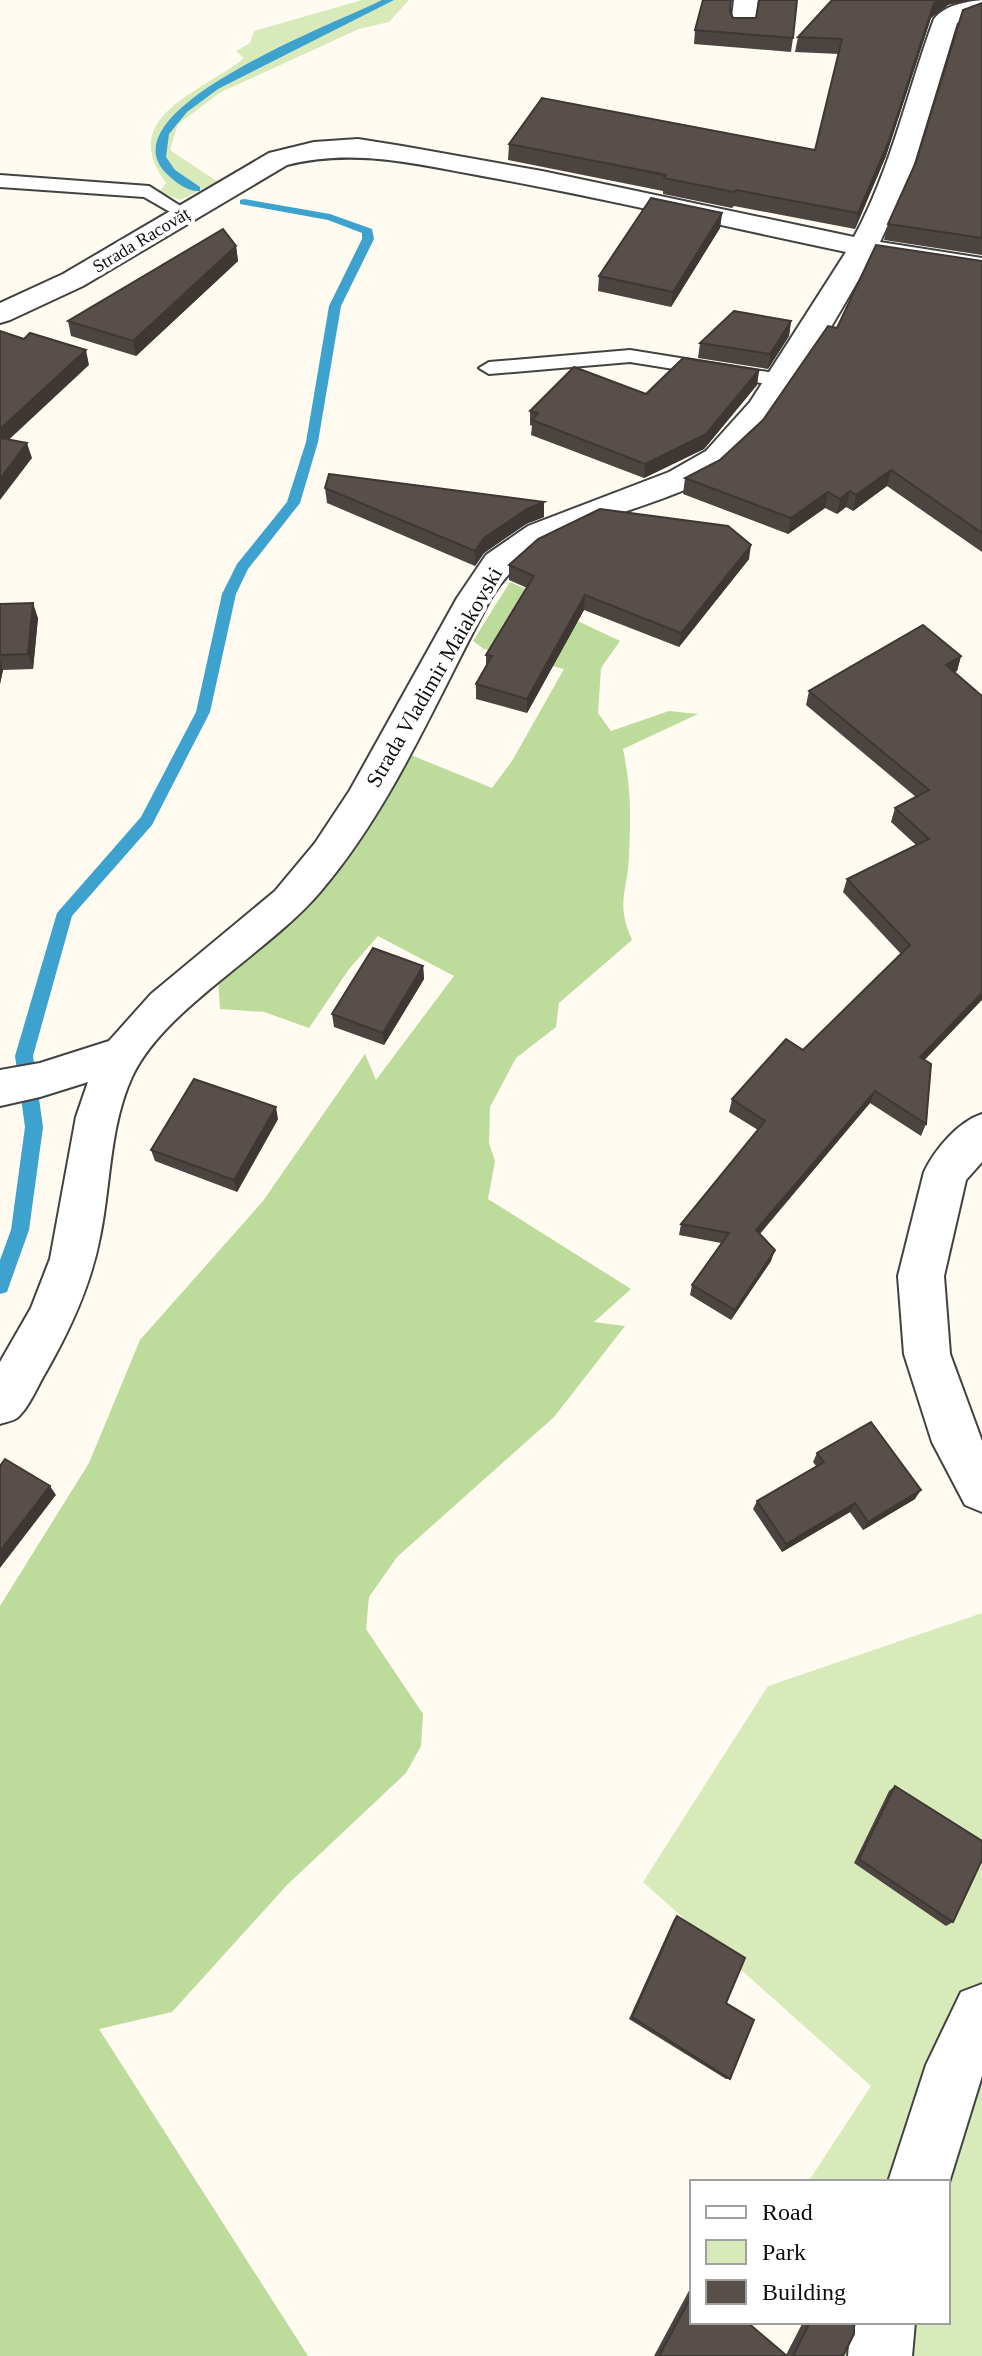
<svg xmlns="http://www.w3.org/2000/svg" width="982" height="2356" viewBox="0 0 982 2356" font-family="'Times New Roman',serif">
	<rect width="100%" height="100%" fill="#fffbf1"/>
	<g fill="#d8eaba">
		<path d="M362,0H409L389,22L359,29L221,92L178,124L170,150L218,182L180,200L159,192L166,183C116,116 203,92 244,58L236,51L250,43L254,31Z"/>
		<polygon points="982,1613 982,2356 832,2356 823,2322 948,2322 948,2182 808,2182 871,2086 643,1882 768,1686"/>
	</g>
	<path fill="#bddb9a" d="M510,582L565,606V615L620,641L601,668L598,713L611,731L669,711L698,714L623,749C631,789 631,814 629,855C628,892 615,901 632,940L559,1003L556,1027L516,1058L490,1107L489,1143L495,1161L488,1199L631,1289L594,1322L625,1326L554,1417L397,1557L369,1597L366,1629L423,1714L421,1746L406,1773L287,1885L172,2012L99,2029L308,2356H0V1606L89,1463L140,1340L263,1201L365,1054L376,1080L454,976L378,936L349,969L309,1028L264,1012L220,1009L218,978L287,925L411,755L492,788L512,761L564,669L484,649L473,641Z"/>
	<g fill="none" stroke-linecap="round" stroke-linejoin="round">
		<g fill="#3da2ce" fill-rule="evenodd">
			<path d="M382,0H394L218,89L187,112L169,134L166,157L175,170L200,187V191C189,192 176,183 168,175C98,111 344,20 382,0Z"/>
			<polygon points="244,199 330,214 372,229 374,239 341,306 318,442 300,503 248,569 236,594 210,712 152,825 72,916 33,1056 43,1127 29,1230 9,1286 7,1292 0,1294 0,1260 11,1230 25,1127 15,1056 57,913 141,817 196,712 222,594 237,564 287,502 306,442 329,306 362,239 362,233 328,220 240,204 240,200"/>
		</g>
		<g stroke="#424242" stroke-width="4">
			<g id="lane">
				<polygon points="0,175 149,186 193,214 184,220 144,197 0,187"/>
				<polygon points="630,350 780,374 790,380 780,386 630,362 489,374 479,368 489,362"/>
			</g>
		</g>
		<g stroke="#424242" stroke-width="4">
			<g id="street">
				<polygon points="734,0 758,0 755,26 752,31 734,31 731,26"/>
				<path d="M982,0V14L957,23L910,177L880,242L982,258V276L871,258C838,315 770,440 716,474C643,518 539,518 491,598C438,696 394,805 321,891C270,952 163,1009 132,1077C109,1127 111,1185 100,1237C91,1285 70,1330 46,1372C38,1385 29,1408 17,1418C13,1421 5,1422 0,1424V1362L31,1308L50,1259L76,1117L88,1082L40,1097L0,1106V1070L40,1063L109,1041L151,994L275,891L315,843L350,790L457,598L486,555L528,526L669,472L706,451L750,402L846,252C728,227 611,200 493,178C423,166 358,147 287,165L83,286L10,320L0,323V303L63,274L269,153L314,142L358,139L402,146L542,171L854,237C891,169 907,92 934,19C945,5 965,2 982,0Z"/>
				<path d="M982,1114V1162L966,1180L944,1276L950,1354L982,1441V1512L965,1505L932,1442L904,1354L898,1276L924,1172C935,1149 958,1122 982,1114Z"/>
				<polygon points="982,1984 982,2076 948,2186 948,2182 888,2182 926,2065 961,1992"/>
				<polygon points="851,2322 915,2322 912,2356 848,2356"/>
			</g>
		</g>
		<use href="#lane" fill="#fff" fill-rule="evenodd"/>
		<use href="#street" fill="#fff" fill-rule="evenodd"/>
	</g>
	<g fill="#4c4440">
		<polygon points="982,3 982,255 884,240 888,224 916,162"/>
		<polygon points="948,5 931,18 886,156 855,229 734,206 732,208 663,194 663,191 508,160 509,144 815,150 839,54 795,52 798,37"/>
		<polygon points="730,12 733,18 793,38 791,52 694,44 695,30"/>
		<polygon points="722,213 720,228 671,307 598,291 599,276"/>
		<polygon points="236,246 238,261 136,356 71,336 68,321"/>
		<polygon points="982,261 982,552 887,486 853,511 846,507 837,514 825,508 788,534 683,494 685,478 720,460 763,420 837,328"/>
		<polygon points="791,321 789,336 768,369 698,358 700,343"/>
		<polygon points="759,370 757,385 704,449 644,478 531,435 532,426 530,425 530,411 646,394"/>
		<polygon points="325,488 544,517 526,524 484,553 475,566 327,503"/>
		<polygon points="749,559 679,647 584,610 527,713 476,699 476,684 486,666 486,655 527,588 509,580 509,565"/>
		<polygon points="0,604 38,618 33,669 3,670 0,684"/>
		<polygon points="961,656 957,671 954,672 924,1060 926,1124 921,1136 870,1103 760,1234 771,1261 731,1320 690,1295 692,1285 721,1243 679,1235 681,1224 758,1130 729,1112 732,1099 803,1050 901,954 843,892 847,879 916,845 891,822 895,808 916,797 806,705 809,691"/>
		<polygon points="423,966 424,979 384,1045 334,1027 332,1014"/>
		<polygon points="278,1119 237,1192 155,1161 151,1150"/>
		<polygon points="817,1453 915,1499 863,1530 850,1512 782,1552 753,1509 757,1501 816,1466 813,1462"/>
		<polygon points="895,1786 953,1922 946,1926 854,1863 889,1791"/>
		<polygon points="677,1916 730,2079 726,2079 629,2019 674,1919"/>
		<polygon points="692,2285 692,2322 786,2355 803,2322 860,2322 854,2325 843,2356 654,2356"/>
	</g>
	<g fill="#3e3734">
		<polygon points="938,0 972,0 948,5 931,18 886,156 855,229 858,213 934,3"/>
		<polygon points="722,213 720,228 671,307 673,292"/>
		<polygon points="236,246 238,261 136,356 133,341"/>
		<polygon points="791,321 789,336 768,369 770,354"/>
		<polygon points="86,350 89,365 0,448 0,429"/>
		<polygon points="759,370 757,385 704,449 644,478 645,464"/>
		<polygon points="27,443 32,458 0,500 0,479"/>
		<polygon points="891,470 887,486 853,511 856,495"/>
		<polygon points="850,491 846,507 837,514 840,499"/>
		<polygon points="828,492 825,508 788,534 791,518"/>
		<polygon points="544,502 544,517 526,524 484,553 475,566 475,551 484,538 527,509"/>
		<polygon points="751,545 749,559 679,647 681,633"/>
		<polygon points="585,595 584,610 527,713 527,699"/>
		<polygon points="33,603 38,618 33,669 28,654"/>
		<polygon points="961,656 957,671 942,680 946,665"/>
		<polygon points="0,660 3,670 0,684"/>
		<polygon points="423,966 424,979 384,1045 383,1033"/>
		<polygon points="982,993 982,1000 915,1070 920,1057"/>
		<polygon points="875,1091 870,1103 753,1241 756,1230"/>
		<polygon points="276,1107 278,1119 237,1192 234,1180"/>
		<polygon points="775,1250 771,1261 731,1320 735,1310"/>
		<polygon points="50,1486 56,1495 0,1568 0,1551"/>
		<polygon points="921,1490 915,1499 863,1530 868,1522"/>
		<polygon points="855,1503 850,1512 782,1552 786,1544"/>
	</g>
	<g fill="#584f4b" stroke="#3e3734" stroke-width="2">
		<polygon points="703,0 731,0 730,11 733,18 756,18 759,0 797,0 793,38 695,30"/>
		<polygon points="832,0 938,0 934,3 889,141 858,213 736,190 734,192 664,178 666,175 509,144 542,98 815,150 842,39 798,37"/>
		<polygon points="982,3 982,238 888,224 916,162 963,10"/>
		<polygon points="651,198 722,213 673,292 599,276"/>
		<polygon points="223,229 236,246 133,341 68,321"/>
		<polygon points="876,245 982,261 982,533 891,470 856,495 850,491 840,499 828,492 791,518 685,478 720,460 763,420 828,326 837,328"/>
		<polygon points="734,311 791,321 770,354 700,343"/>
		<polygon points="0,331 24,339 30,333 86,350 0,429"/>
		<polygon points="683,358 759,370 706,434 645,464 532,420 538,413 530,411 574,367 646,394"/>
		<polygon points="0,438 27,443 0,479"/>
		<polygon points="329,474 544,502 527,509 484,538 475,551 325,488"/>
		<polygon points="600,509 728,526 751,545 681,633 585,595 527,699 476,684 492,656 486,655 534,576 509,565 538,539"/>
		<polygon points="33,603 28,654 0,655 0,604"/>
		<polygon points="923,625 961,656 946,665 982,696 982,993 920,1057 931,1064 926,1124 875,1091 756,1230 775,1250 735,1310 692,1285 729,1233 681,1224 765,1121 732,1099 786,1039 803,1050 910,945 847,879 929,839 895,808 929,790 809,691"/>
		<polygon points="373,948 423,966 383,1033 332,1014"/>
		<polygon points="194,1079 276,1107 234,1180 151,1150"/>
		<polygon points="871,1422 921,1490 868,1522 855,1503 786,1544 757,1501 824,1462 817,1453"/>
		<polygon points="5,1459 50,1486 0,1551 0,1466"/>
		<polygon points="895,1786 982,1841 982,1860 953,1922 859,1859"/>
		<polygon points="677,1916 745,1958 726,2003 754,2020 730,2079 632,2017"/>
		<polygon points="692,2295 692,2322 747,2322 787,2356 659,2356"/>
		<polygon points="810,2322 860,2322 854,2325 854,2334 843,2356 793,2356"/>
	</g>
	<g text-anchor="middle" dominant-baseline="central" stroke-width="8" stroke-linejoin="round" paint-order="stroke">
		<g font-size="18" fill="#0f0f0f" stroke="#fff">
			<text transform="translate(141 240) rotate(-31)">Strada Racovăț</text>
		</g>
		<g font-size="22" fill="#0f0f0f" stroke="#fff">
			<text transform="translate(434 677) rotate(-60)">Strada Vladimir Maiakovski</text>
		</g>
	</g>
	<rect x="690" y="2180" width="260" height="144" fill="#ffffff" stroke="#9f9f9f" stroke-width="2"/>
	<rect x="706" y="2206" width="40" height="12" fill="#ffffff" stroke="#9f9f9f" stroke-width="2"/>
	<text x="762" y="2220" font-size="24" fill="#0f0f0f">Road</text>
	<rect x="706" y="2240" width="40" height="24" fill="#d8eaba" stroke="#9f9f9f" stroke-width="2"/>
	<text x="762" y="2260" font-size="24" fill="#0f0f0f">Park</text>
	<rect x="706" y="2280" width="40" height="24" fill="#584f4b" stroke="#9f9f9f" stroke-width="2"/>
	<text x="762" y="2300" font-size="24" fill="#0f0f0f">Building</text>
</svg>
